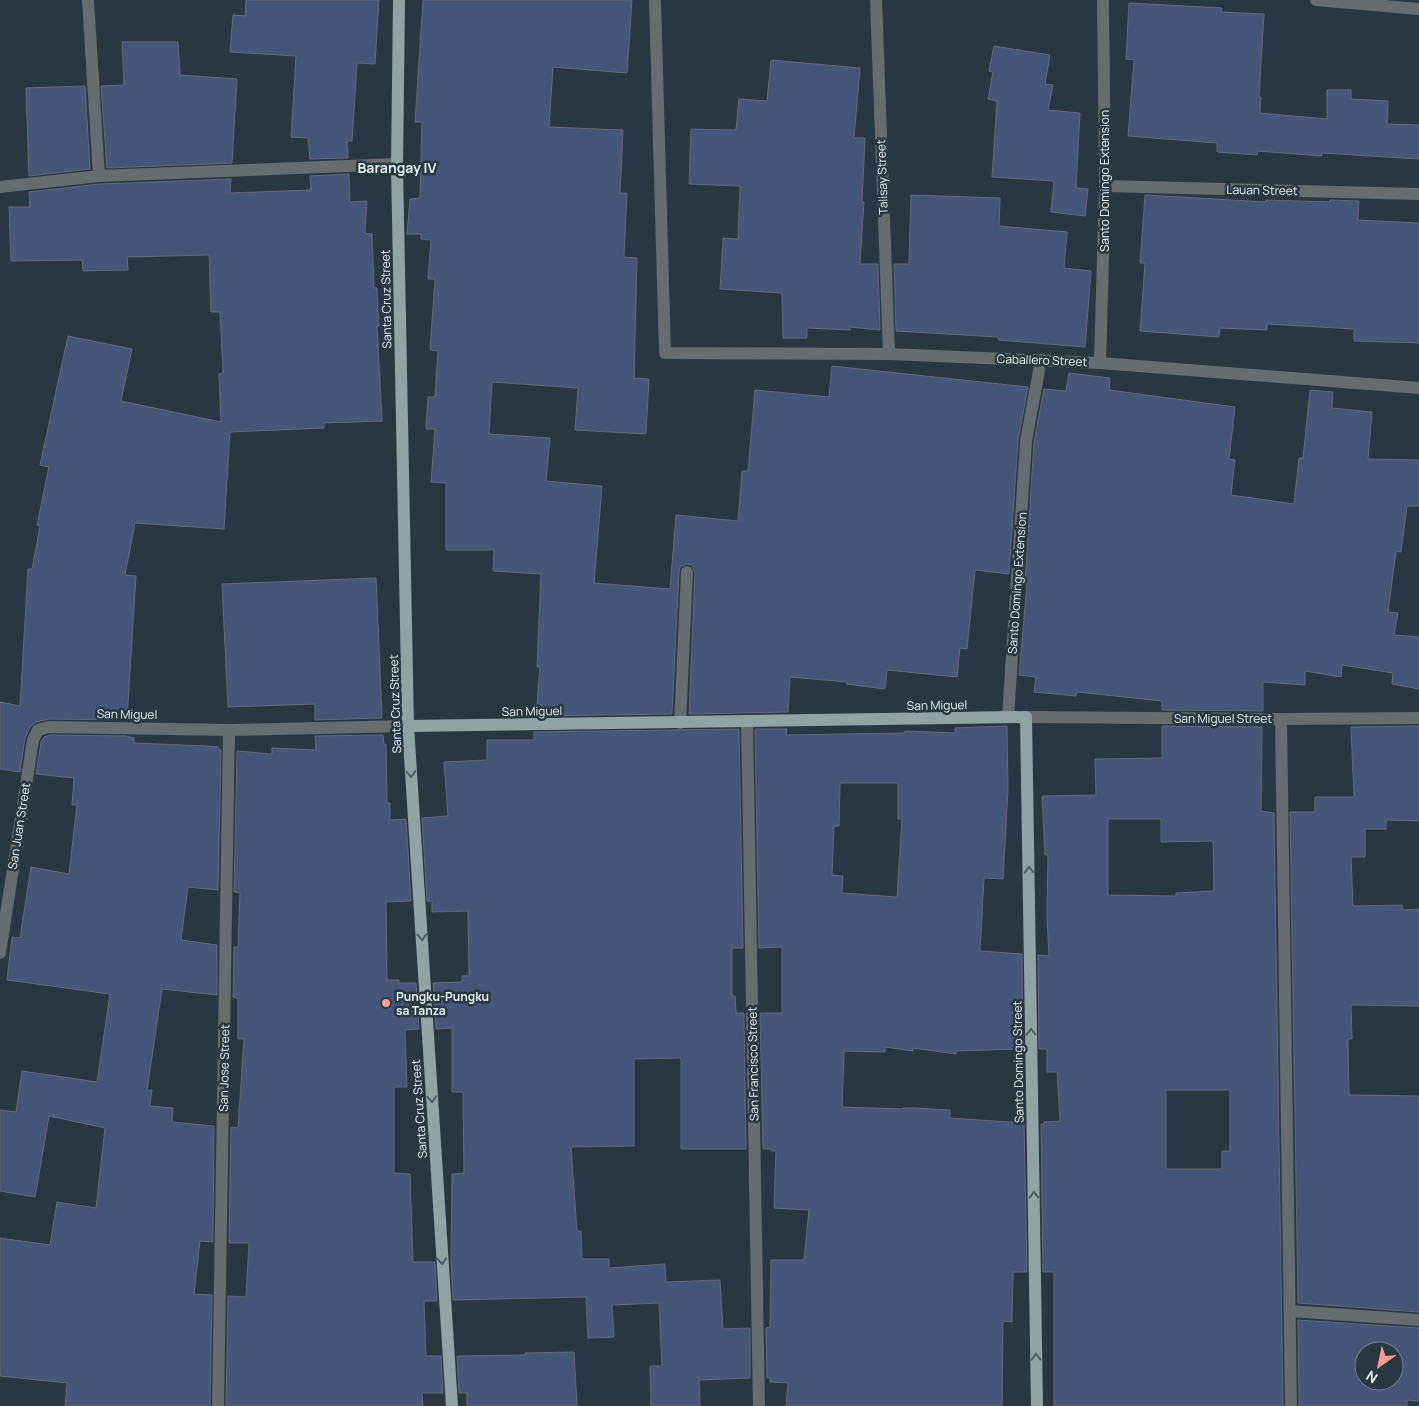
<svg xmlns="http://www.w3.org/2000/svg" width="1419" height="1406" viewBox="0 0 1419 1406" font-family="Manrope,sans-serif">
	<rect width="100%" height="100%" fill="#283842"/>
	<g fill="#46557a" stroke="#646b7b" fill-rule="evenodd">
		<polygon points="246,0 379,0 375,64 357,63 352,141 347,141 348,158 310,159 308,138 291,137 296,56 230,52 233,15 245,16"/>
		<polygon points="423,0 632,0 627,73 553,67 549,127 623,130 620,193 627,193 624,257 637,258 634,378 649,379 646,434 575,430 578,388 492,382 489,434 550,438 546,481 602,486 594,583 670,589 676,515 738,521 742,471 748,471 755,390 829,397 832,366 1028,387 1018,440 1009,574 975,570 967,649 960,648 957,677 887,670 885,689 846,684 847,682 790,677 788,712 689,714 695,572 692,565 687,564 680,567 679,572 672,714 536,716 540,667 537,667 541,574 493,571 494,550 446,550 446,483 431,482 435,429 426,429 428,397 435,397 438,351 430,350 435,279 428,279 431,240 421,239 421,234 407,234 410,199 420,198 422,122 415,122"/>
		<polygon points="1129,3 1222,8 1221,12 1264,14 1259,97 1261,97 1260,113 1327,119 1327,90 1351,90 1351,99 1388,101 1387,124 1419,125 1419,159 1322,153 1322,156 1258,151 1257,155 1217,152 1217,143 1128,136 1134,60 1126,59"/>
		<polygon points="122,42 178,42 180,75 237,79 232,163 107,168 101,86 124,85"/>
		<polygon points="994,46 1050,55 1045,84 1053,85 1048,110 1080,113 1076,188 1088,189 1085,216 1051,212 1054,181 992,177 997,101 988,99 993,72 989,71"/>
		<polygon points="771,60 860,68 854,138 865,138 862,202 864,202 860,264 878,264 880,330 850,327 850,330 807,328 807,338 783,338 782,293 720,289 723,238 738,239 740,186 689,184 691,129 736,130 739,99 767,101"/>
		<polygon points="85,86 90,169 29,176 26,88"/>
		<polygon points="349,174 350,202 367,201 365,233 372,234 374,288 377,288 379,326 377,326 382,421 324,423 324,428 230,432 224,529 135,523 125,575 136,576 127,720 49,719 36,722 31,726 25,738 20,772 0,769 0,702 20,706 28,569 32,569 40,526 37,525 49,467 40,465 68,336 132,349 121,401 221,422 219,374 223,373 220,312 211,312 209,255 127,257 128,270 83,271 82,260 11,261 9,207 30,207 29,192 100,184 231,179 230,193 311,190 310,176"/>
		<polygon points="911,195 1000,198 999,226 1067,232 1064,268 1091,271 1085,347 998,340 998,337 896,331 894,264 909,264"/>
		<polygon points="1145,195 1266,202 1266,200 1330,202 1330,200 1359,201 1358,220 1419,223 1419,343 1354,341 1354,329 1267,324 1267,330 1220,328 1219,337 1140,331 1145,263 1140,263"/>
		<polygon points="1069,373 1110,378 1109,390 1235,407 1229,459 1235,460 1231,495 1294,504 1299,458 1303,458 1310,390 1333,392 1332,408 1372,412 1368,459 1419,460 1419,506 1407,506 1401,552 1396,551 1388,612 1398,613 1394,635 1419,637 1419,689 1392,684 1393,673 1342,665 1341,677 1305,671 1305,685 1263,682 1263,711 1162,710 1162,701 1077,692 1076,696 1034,692 1036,677 1019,675 1027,584 1025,584 1034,442 1044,389 1066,391"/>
		<polygon points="376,578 382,718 315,720 315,704 228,707 222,584"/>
		<path d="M1007,726L1008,790L1003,879L984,878L980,951L1022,954L1023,1049L956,1051V1054L913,1048V1051L885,1047V1052L844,1051L842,1107L902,1109L903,1108H915L950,1110V1118L1024,1123L1027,1272H1013L1012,1322L1003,1321L1002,1406H786L788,1383L770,1382V1378H767L766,1328L770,1327L771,1260H804L809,1210L774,1208L776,1151H771L772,1149H763L760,1013H782V947L759,948L755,729H787L786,735L904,733L905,731L955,733V728ZM840,783H898V819H902L897,897L842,893L843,876L832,875L834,826H839Z"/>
		<path d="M1162,726L1262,727L1261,811L1274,813L1283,1406H1054V1272H1043L1041,1124H1044V1122L1060,1121L1057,1072H1047V1049H1039L1038,955L1049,956L1047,917L1048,855H1045L1042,796L1096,795L1095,759L1162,758ZM1108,819H1161V842L1213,841L1214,891L1176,893V896L1108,895ZM1166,1090H1230V1151H1222V1169H1166Z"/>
		<polygon points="1419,726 1419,821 1386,820 1386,829 1365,829 1365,857 1351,857 1353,906 1402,905 1403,910 1419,909 1419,1006 1351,1005 1352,1039 1348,1039 1349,1095 1419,1096 1419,1312 1298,1303 1290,812 1315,812 1315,797 1354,797 1351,727"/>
		<polygon points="739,729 743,948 732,948 732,996 735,996 736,1013 744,1013 746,1149 681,1149 681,1058 634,1059 634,1146 571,1147 577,1231 581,1231 582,1259 609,1259 609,1268 665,1264 666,1282 720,1280 723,1329 750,1328 750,1378 699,1380 700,1406 651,1406 650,1366 662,1366 659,1303 612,1305 614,1337 588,1338 586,1297 453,1300 451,1262 452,1174 464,1173 463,1092 452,1092 452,1028 436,1029 433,983 462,982 462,976 469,976 468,911 432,912 432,901 427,901 422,818 448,816 444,762 487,760 487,740 534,740 534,732"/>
		<polygon points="50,735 126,736 134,738 134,743 207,746 219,747 218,749 221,750 218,890 188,887 181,940 217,945 217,995 162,989 147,1090 152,1090 150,1106 173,1108 172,1122 214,1126 213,1242 200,1241 194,1294 212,1295 210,1406 65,1406 67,1383 0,1376 0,1238 50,1245 57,1202 96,1208 105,1128 49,1116 35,1197 0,1191 0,1110 16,1112 22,1071 97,1082 110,994 7,980 12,937 20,938 31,867 69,874 77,805 72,805 74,778 36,774 41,742 44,737"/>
		<polygon points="383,735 384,745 386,744 387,803 390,803 390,820 406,819 411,901 386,902 387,980 399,980 399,983 416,983 419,1029 405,1030 407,1087 394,1087 394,1173 410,1174 413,1262 435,1262 437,1301 424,1301 426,1356 441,1356 443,1393 422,1393 423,1406 226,1406 228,1296 246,1297 249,1243 229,1243 231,1127 238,1128 244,1039 238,1039 238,998 233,997 234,947 238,947 240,893 234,892 237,751 272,754 272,748 316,750 315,736"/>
		<path d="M1298,1320L1419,1328V1401L1407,1400V1406H1299ZM1364,1351H1394V1381H1364Z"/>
		<polygon points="574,1352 577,1406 467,1406 467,1393 459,1393 457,1356 525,1355 525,1353"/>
	</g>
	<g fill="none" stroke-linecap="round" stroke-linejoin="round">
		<g stroke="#646d6f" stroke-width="12">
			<polyline points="88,0 99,176 397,164"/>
			<polyline points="655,0 665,353 889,354 1100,363 1419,388"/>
			<polyline points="876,0 889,354"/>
			<polyline points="1316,0 1419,9"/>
			<polyline points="1105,186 1419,194"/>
			<polyline points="0,187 99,176"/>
			<polyline points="1100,363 1105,186 1103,0"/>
			<polyline points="1008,717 1026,441 1041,360"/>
			<polyline points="1026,717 1281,719 1419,718"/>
			<polyline points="1281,719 1291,1406"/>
			<polyline points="747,722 759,1406"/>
			<polyline points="680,723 687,572"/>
			<polyline points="0,953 33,740 38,730 49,727 229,730 408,726"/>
			<polyline points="1290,1311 1419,1320"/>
			<polyline points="218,1406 229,730"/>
		</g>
		<g stroke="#90a4a7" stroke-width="12">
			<polyline points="399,0 397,167 408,726 452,1406"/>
			<polyline points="408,726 1026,717 1037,1406"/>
		</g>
	</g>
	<defs><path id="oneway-chevron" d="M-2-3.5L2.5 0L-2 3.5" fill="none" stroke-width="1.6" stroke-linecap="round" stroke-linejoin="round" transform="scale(1.25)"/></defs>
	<g stroke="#4c5e65">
		<use href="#oneway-chevron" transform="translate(411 774) rotate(86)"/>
		<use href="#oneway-chevron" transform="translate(1029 870) rotate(-91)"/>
		<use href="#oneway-chevron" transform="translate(422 937) rotate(86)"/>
		<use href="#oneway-chevron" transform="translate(1031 1032) rotate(-91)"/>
		<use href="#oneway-chevron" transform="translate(432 1099) rotate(86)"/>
		<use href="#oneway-chevron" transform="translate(1034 1195) rotate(-91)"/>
		<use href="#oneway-chevron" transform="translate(442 1261) rotate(86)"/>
		<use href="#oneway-chevron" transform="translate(1036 1357) rotate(-91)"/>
	</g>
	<circle fill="#f59c94" stroke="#283842" stroke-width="2" cx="386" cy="1003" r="5"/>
	<g text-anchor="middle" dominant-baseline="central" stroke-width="5" stroke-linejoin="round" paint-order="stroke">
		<g font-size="12" fill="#e6f0f6" stroke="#283842">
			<text transform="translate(882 177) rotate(-92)">Talisay Street</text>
			<text transform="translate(1104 181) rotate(-90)">Santo Domingo Extension</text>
			<text transform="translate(1262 190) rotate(1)">Lauan Street</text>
			<text transform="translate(386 299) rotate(-91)">Santa Cruz Street</text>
			<text transform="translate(1042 360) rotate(2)">Caballero Street</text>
			<text transform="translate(1017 583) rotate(-86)">Santo Domingo Extension</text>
			<text transform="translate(395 704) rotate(-92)">Santa Cruz Street</text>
			<text transform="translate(937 705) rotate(-1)">San Miguel</text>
			<text transform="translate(532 711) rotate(-1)">San Miguel</text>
			<text transform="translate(127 714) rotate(1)">San Miguel</text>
			<text x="1223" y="718">San Miguel Street</text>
			<text transform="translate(19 826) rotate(-81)">San Juan Street</text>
			<text transform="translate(1018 1062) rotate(-91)">Santo Domingo Street</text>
			<text transform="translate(753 1064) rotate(-91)">San Francisco Street</text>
			<text transform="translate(224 1068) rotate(-89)">San Jose Street</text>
			<text transform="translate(419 1109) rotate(-94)">Santa Cruz Street</text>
		</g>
		<g font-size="12" font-weight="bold" fill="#e6f0f6" stroke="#283842" text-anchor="start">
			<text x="396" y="996">Pungku-Pungku<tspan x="396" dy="14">sa Tanza</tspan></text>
		</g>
		<g font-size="14" font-weight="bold" fill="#e6f0f6" stroke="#283842">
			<text x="397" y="167">Barangay IV</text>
		</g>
	</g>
	<g transform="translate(1379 1366) rotate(213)"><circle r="24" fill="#283842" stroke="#74828a"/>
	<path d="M0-4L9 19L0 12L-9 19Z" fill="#f59c94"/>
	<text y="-8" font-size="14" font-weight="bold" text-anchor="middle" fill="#e6f0f6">N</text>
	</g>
</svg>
